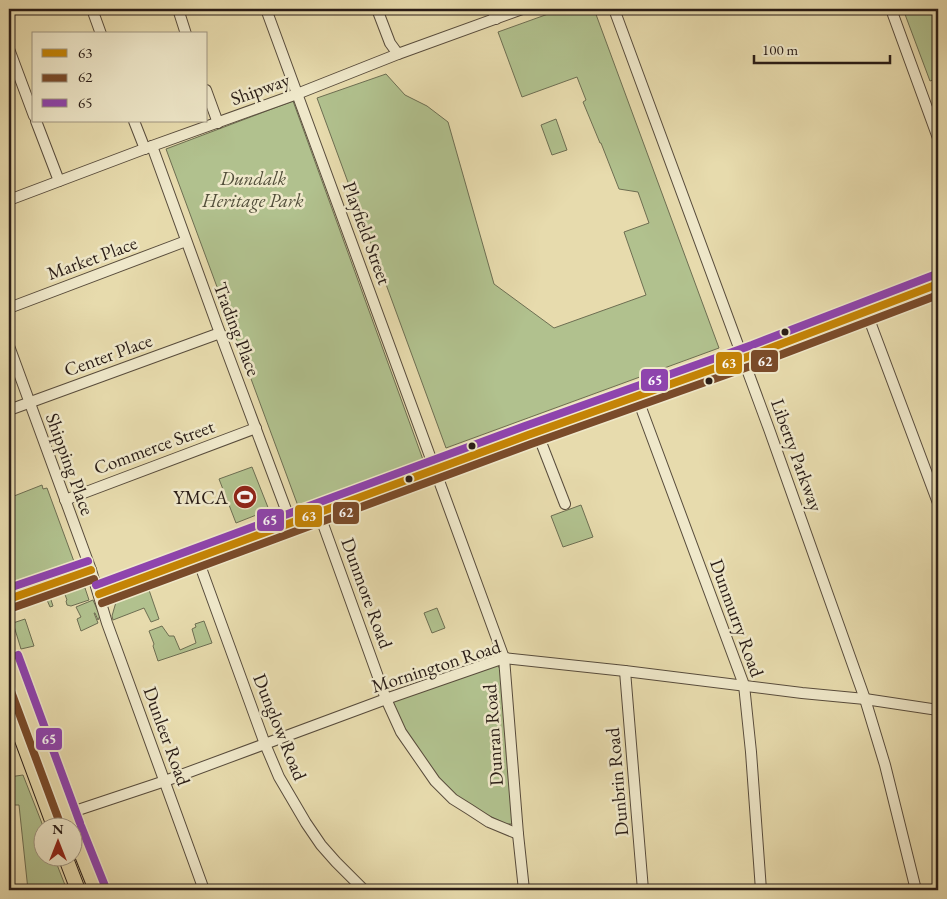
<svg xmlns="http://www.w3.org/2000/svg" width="947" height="899" viewBox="0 0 947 899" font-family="'EB Garamond',serif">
	<rect width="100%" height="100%" fill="#e7dbad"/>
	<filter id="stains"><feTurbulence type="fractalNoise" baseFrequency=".004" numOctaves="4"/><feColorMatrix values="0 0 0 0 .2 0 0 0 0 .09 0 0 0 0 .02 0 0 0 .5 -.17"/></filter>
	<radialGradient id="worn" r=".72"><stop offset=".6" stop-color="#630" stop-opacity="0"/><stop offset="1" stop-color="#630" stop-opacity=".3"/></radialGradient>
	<g fill="#b1c18e" stroke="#6d6e52">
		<polygon points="562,9 594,9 719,348 446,448 361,216 359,216 353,196 317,98 386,74 405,95 427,106 448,122 494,284 554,328 646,295 624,232 649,223 638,192 619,189 601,143 600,143 583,102 586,100 577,77 522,97 498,32"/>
		<polygon points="903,9 938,9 938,78 930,81"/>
		<polygon points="293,101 426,468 301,514 166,149"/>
		<polygon points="556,119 567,150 552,155 541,125"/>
		<polygon points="252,467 269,510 236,523 219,479"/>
		<polygon points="42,485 43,489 47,488 76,567 9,592 9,498"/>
		<polygon points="581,505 593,537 563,547 551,516"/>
		<polygon points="78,580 81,588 85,588 89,600 71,606 67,605 66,601 67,600 64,592 50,597 53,606 50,607 44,593"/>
		<polygon points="149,590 159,619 151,622 144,608 113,620 112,616 116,602"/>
		<polygon points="93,600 100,616 98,620 95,613 94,613 98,623 81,631 77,619 81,617 76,607"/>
		<polygon points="437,608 445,628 432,633 424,613"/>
		<polygon points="25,619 34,646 21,649 13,623"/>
		<polygon points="204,621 212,643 158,661 153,646 154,644 149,631 162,626 169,636 174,636 180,650 196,643 192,629 196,627 195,624"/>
		<path d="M497,664L501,671L513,822L511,824H506C490,816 474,809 459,798C429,778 407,733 391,701Z"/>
		<polygon points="23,775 43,826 42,856 54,857 65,885 39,890 28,890 19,805 9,805 9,777"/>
	</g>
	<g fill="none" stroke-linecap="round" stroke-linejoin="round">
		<g stroke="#584c3c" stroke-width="12">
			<g id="minor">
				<polyline points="92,9 101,34"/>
				<polyline points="178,9 186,34"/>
				<polyline points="266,9 504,658 518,834 524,890"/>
				<polyline points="377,9 390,43 398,54"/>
				<polyline points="492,9 496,19"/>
				<polyline points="614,9 769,429 865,699 885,765 916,890"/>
				<polyline points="891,9 938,138"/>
				<polyline points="9,49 34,116"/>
				<polyline points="206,90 218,123"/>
				<polyline points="36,121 59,181"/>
				<polyline points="134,121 145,149"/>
				<polyline points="152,146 217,325 291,523"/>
				<polyline points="9,200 152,146 297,94 398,54 522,9"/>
				<polyline points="9,308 186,241"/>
				<polyline points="866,311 938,503"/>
				<polyline points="9,346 91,570 107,623 204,890"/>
				<polyline points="637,397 744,685 751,752 761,890"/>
				<polyline points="9,410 220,333"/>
				<polyline points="537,432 565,504"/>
				<polyline points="65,500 256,428"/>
				<polyline points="319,513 386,699 401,732 435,781 453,799 469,809 489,822 518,834"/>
				<polyline points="197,557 265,744 279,777 306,823 321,845 336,862 364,890"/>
				<polyline points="99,594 528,435 755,354 860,314 866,311 938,284"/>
				<polyline points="9,599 91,570"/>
				<polyline points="625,671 643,890"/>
				<polyline points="51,819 165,781 386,699 504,658 625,671 802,693 865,699 938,710"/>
			</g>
		</g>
		<g stroke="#291c16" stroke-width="16">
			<g id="major">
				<polyline points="9,658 71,826"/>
				<polyline points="9,705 54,826"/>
				<polyline points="72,830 96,890"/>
				<polyline points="65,856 78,890"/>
			</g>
		</g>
		<use href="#minor" stroke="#efe8ca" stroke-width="10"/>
		<use href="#major" stroke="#e7dbad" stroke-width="14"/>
		<g stroke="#efe8ca" stroke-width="11">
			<g id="bus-1">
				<polyline points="99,594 528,435 755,354 938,284"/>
				<polyline points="9,599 91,570"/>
			</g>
		</g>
		<g stroke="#efe8ca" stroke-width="11">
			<g id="bus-2">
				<polyline points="102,603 531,444 759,363 938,295"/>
				<polyline points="12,608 94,579"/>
				<polyline points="9,686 61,826"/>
			</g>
		</g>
		<g stroke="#efe8ca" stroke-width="11">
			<g id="bus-3">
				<polyline points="96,585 525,426 752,345 934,275"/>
				<polyline points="9,588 88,561"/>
				<polyline points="18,655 80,823"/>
				<polyline points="81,826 105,886"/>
			</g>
		</g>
		<use href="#bus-1" stroke="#c48406" stroke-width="8"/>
		<use href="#bus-2" stroke="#7a4b2a" stroke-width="8"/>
		<use href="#bus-3" stroke="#8e44ad" stroke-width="8"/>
	</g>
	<defs>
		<g id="stadium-disc" transform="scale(1.25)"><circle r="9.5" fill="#8f2418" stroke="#efe8ca"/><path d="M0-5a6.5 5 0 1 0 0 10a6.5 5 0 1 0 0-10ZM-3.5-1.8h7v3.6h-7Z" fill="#fff"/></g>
	</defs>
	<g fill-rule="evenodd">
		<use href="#stadium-disc" x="245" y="497"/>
	</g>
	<g fill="#291c16" stroke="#efe8ca" stroke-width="2">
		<circle cx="785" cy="332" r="4.5"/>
		<circle cx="709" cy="381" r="4.5"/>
		<circle cx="472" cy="446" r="4.5"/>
		<circle cx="409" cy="479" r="4.5"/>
	</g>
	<g text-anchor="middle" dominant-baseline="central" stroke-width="5" stroke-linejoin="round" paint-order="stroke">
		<g font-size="19" fill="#291c16" stroke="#efe8ca">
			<text transform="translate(260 89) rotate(-20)">Shipway</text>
			<text transform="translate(367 233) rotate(70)">Playfield Street</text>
			<text transform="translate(92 258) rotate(-20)">Market Place</text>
			<text transform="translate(237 329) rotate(69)">Trading Place</text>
			<text transform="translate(108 355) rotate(-20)">Center Place</text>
			<text transform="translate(154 447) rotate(-20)">Commerce Street</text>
			<text transform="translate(797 455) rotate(70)">Liberty Parkway</text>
			<text transform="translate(70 464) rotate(70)">Shipping Place</text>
			<text transform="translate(367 593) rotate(70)">Dunmore Road</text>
			<text transform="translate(737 618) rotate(70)">Dunmurry Road</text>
			<text transform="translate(436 666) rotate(-18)">Mornington Road</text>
			<text transform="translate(280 727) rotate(68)">Dunglow Road</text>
			<text transform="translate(493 735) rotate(-94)">Dunran Road</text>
			<text transform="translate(167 736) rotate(70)">Dunleer Road</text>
			<text transform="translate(617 782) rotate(-95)">Dunbrin Road</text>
		</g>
		<g font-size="19" font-style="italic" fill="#524e3a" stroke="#efe8ca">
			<text x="253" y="178">Dundalk<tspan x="253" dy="22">Heritage Park</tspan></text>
		</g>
		<g font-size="19" fill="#291c16" stroke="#efe8ca" text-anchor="end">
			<text x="228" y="497">YMCA</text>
		</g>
	</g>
	<g stroke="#efe8ca" stroke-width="2">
		<rect x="750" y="349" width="29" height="24" rx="5" fill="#7a4b2a"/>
		<rect x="715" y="351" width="28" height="24" rx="5" fill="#c48406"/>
		<rect x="640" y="368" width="29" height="24" rx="5" fill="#8e44ad"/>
		<rect x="332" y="501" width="28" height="24" rx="5" fill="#7a4b2a"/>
		<rect x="294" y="504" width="29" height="24" rx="5" fill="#c48406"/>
		<rect x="256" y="508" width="29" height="24" rx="5" fill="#8e44ad"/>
		<rect x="35" y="727" width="28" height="24" rx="5" fill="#8e44ad"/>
	</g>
	<g font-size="14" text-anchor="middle" font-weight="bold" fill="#fff">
		<text x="765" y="366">62</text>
		<text x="729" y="368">63</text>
		<text x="655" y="385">65</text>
		<text x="346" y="517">62</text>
		<text x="309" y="521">63</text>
		<text x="270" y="525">65</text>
		<text x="49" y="744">65</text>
	</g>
	<rect width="947" height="899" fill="none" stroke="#e7dbad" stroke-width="30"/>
	<rect x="10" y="10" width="927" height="879" fill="none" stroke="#291c16" stroke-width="2.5"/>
	<rect x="15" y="15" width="917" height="869" fill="none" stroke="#291c16"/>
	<rect x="32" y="32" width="175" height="90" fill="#efe8ca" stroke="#a09682"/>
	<rect x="42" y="49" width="25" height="8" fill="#c48406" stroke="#a09682"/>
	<text x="78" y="58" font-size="15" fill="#291c16">63</text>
	<rect x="42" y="74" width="25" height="8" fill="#7a4b2a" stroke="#a09682"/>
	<text x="78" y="82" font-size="15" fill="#291c16">62</text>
	<rect x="42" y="99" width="25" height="8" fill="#8e44ad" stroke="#a09682"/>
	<text x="78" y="108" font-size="15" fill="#291c16">65</text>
	<g transform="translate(58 842)"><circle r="24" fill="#efe8ca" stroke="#a09682"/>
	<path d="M0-4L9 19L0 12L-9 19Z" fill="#8f2418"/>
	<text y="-8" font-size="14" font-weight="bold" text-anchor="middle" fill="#291c16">N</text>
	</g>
	<path d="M754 55v8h136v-8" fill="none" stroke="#291c16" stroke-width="2.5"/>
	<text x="762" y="55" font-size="15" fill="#291c16" stroke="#efe8ca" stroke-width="4" paint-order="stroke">100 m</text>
	<rect width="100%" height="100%" filter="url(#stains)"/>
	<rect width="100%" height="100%" fill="url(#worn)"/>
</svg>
